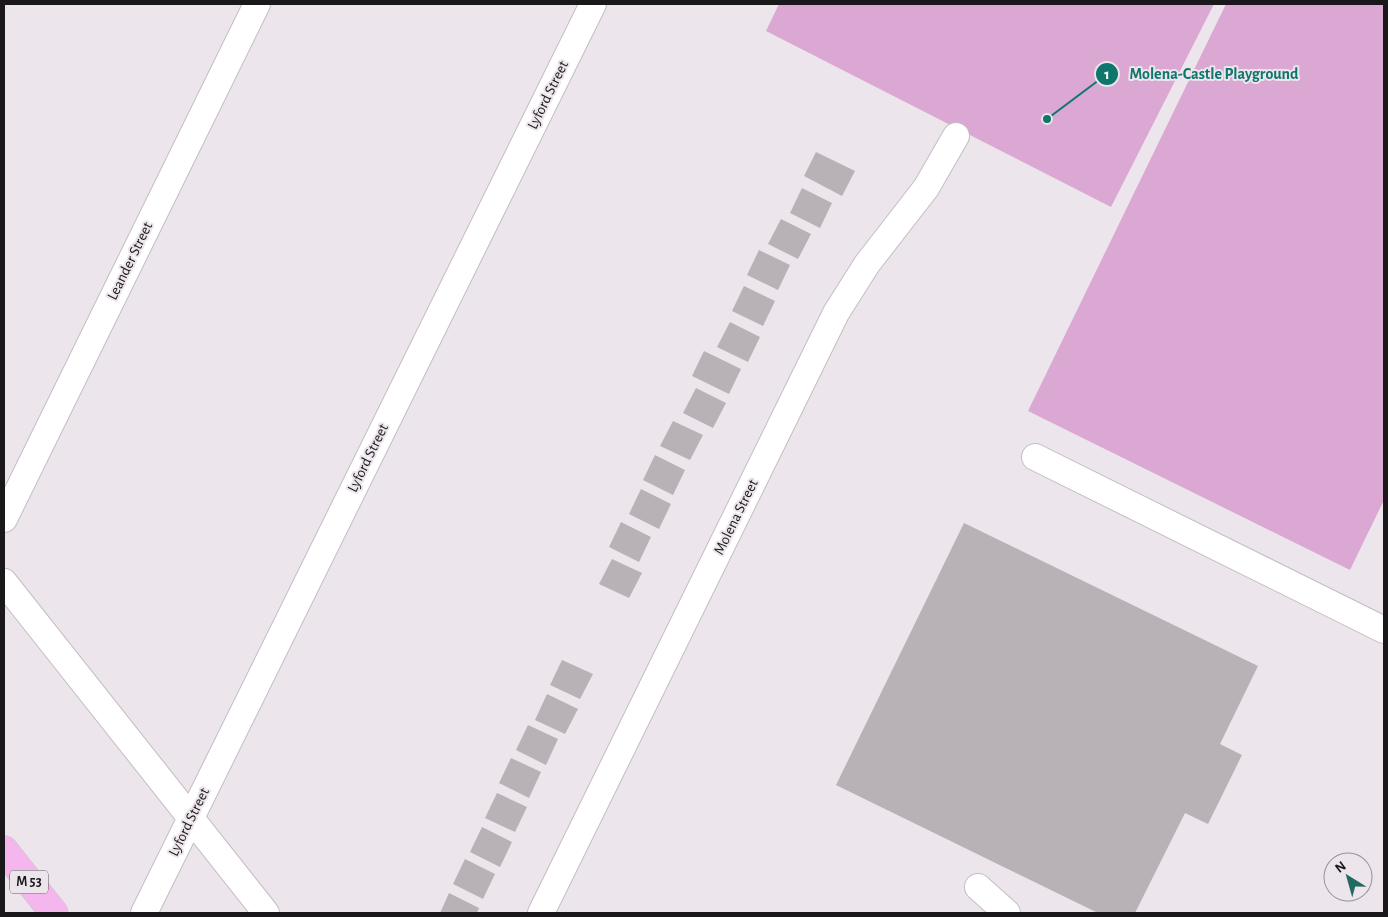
<svg xmlns="http://www.w3.org/2000/svg" width="1388" height="917" viewBox="0 0 1388 917" font-family="'Alegreya Sans',sans-serif">
	<rect width="100%" height="100%" fill="#ece5eb"/>
	<g fill="#dba7d3">
		<polygon points="779,4 1214,4 1111,207 766,31"/>
		<polygon points="1226,4 1384,4 1384,500 1350,570 1028,411"/>
	</g>
	<g fill="#b8b1b6">
		<polygon points="816,152 855,171 842,196 804,176"/>
		<polygon points="802,188 832,203 820,228 790,213"/>
		<polygon points="781,219 811,234 798,259 768,244"/>
		<polygon points="759,250 790,265 778,290 747,275"/>
		<polygon points="744,286 775,301 763,326 732,311"/>
		<polygon points="730,322 760,337 748,362 717,347"/>
		<polygon points="704,351 741,369 729,394 692,376"/>
		<polygon points="696,388 726,403 713,428 683,413"/>
		<polygon points="673,421 703,435 690,460 660,446"/>
		<polygon points="655,455 685,470 673,495 643,480"/>
		<polygon points="641,489 671,504 659,529 629,514"/>
		<polygon points="621,522 651,537 639,562 609,547"/>
		<polygon points="964,523 1258,666 1220,744 1242,755 1208,824 1185,813 1135,913 1098,913 836,785"/>
		<polygon points="612,559 642,573 629,598 599,584"/>
		<polygon points="562,660 593,674 580,699 550,685"/>
		<polygon points="547,694 578,709 565,734 535,720"/>
		<polygon points="528,725 558,739 546,765 516,750"/>
		<polygon points="511,758 541,772 529,798 499,783"/>
		<polygon points="497,793 527,807 515,832 485,818"/>
		<polygon points="482,827 512,842 500,867 470,852"/>
		<polygon points="465,859 495,874 483,899 453,884"/>
		<polygon points="449,893 479,908 477,913 440,913"/>
	</g>
	<g fill="none" stroke-linecap="round" stroke-linejoin="round">
		<g stroke="#c4bdc3" stroke-width="28">
			<g id="minor">
				<polyline points="1035,457 1384,630"/>
				<polyline points="4,519 257,4"/>
				<polyline points="4,582 266,913"/>
				<polyline points="978,887 1007,913"/>
				<polyline points="144,913 593,4"/>
				<polyline points="541,913 836,313 867,264 926,188 956,136"/>
			</g>
		</g>
		<g stroke="#c3c3c3" stroke-width="29">
			<polyline id="major" points="4,850 54,913"/>
		</g>
		<use href="#minor" stroke="#fff" stroke-width="26"/>
		<use href="#major" stroke="#f4b6ec" stroke-width="28"/>
	</g>
	<g text-anchor="middle" dominant-baseline="central" stroke-width="4" stroke-linejoin="round" paint-order="stroke">
		<rect fill="#ece5eb" stroke="#595659" stroke-width="1" x="10" y="870.5" width="38" height="23" rx="4"/>
		<g font-size="14" font-weight="bold" fill="#1a181a">
			<text x="29" y="882">M 53</text>
		</g>
		<g font-size="15" fill="#1a181a" stroke="#ece5eb">
			<text transform="translate(548 95) rotate(-64)">Lyford Street</text>
			<text transform="translate(130 261) rotate(-64)">Leander Street</text>
			<text transform="translate(368 458) rotate(-64)">Lyford Street</text>
			<text transform="translate(736 517) rotate(-64)">Molena Street</text>
			<text transform="translate(189 822) rotate(-64)">Lyford Street</text>
		</g>
	</g>
	<path fill="none" stroke="#0f766e" stroke-width="2" d="M1047 119L1107 74"/>
	<g fill="#0f766e" stroke="#ece5eb" stroke-width="2">
		<circle cx="1047" cy="119" r="5"/>
		<circle cx="1107" cy="74" r="12"/>
	</g>
	<g font-size="15" text-anchor="middle" font-weight="bold" fill="#fff">
		<text x="1107" y="79">1</text>
	</g>
	<g font-size="16" text-anchor="middle" font-weight="bold" fill="#0f766e" stroke="#ece5eb" stroke-width="4" stroke-linejoin="round" paint-order="stroke">
		<text x="1214" y="79">Molena-Castle Playground</text>
	</g>
	<rect width="1388" height="917" fill="none" stroke="#1a181a" stroke-width="10"/>
	<g transform="translate(1348 877) rotate(323)"><circle r="24" fill="#ece5eb" stroke="#989397"/>
	<path d="M0-4L9 19L0 12L-9 19Z" fill="#236a60"/>
	<text y="-8" font-size="14" font-weight="bold" text-anchor="middle" fill="#1a181a">N</text>
	</g>
</svg>
